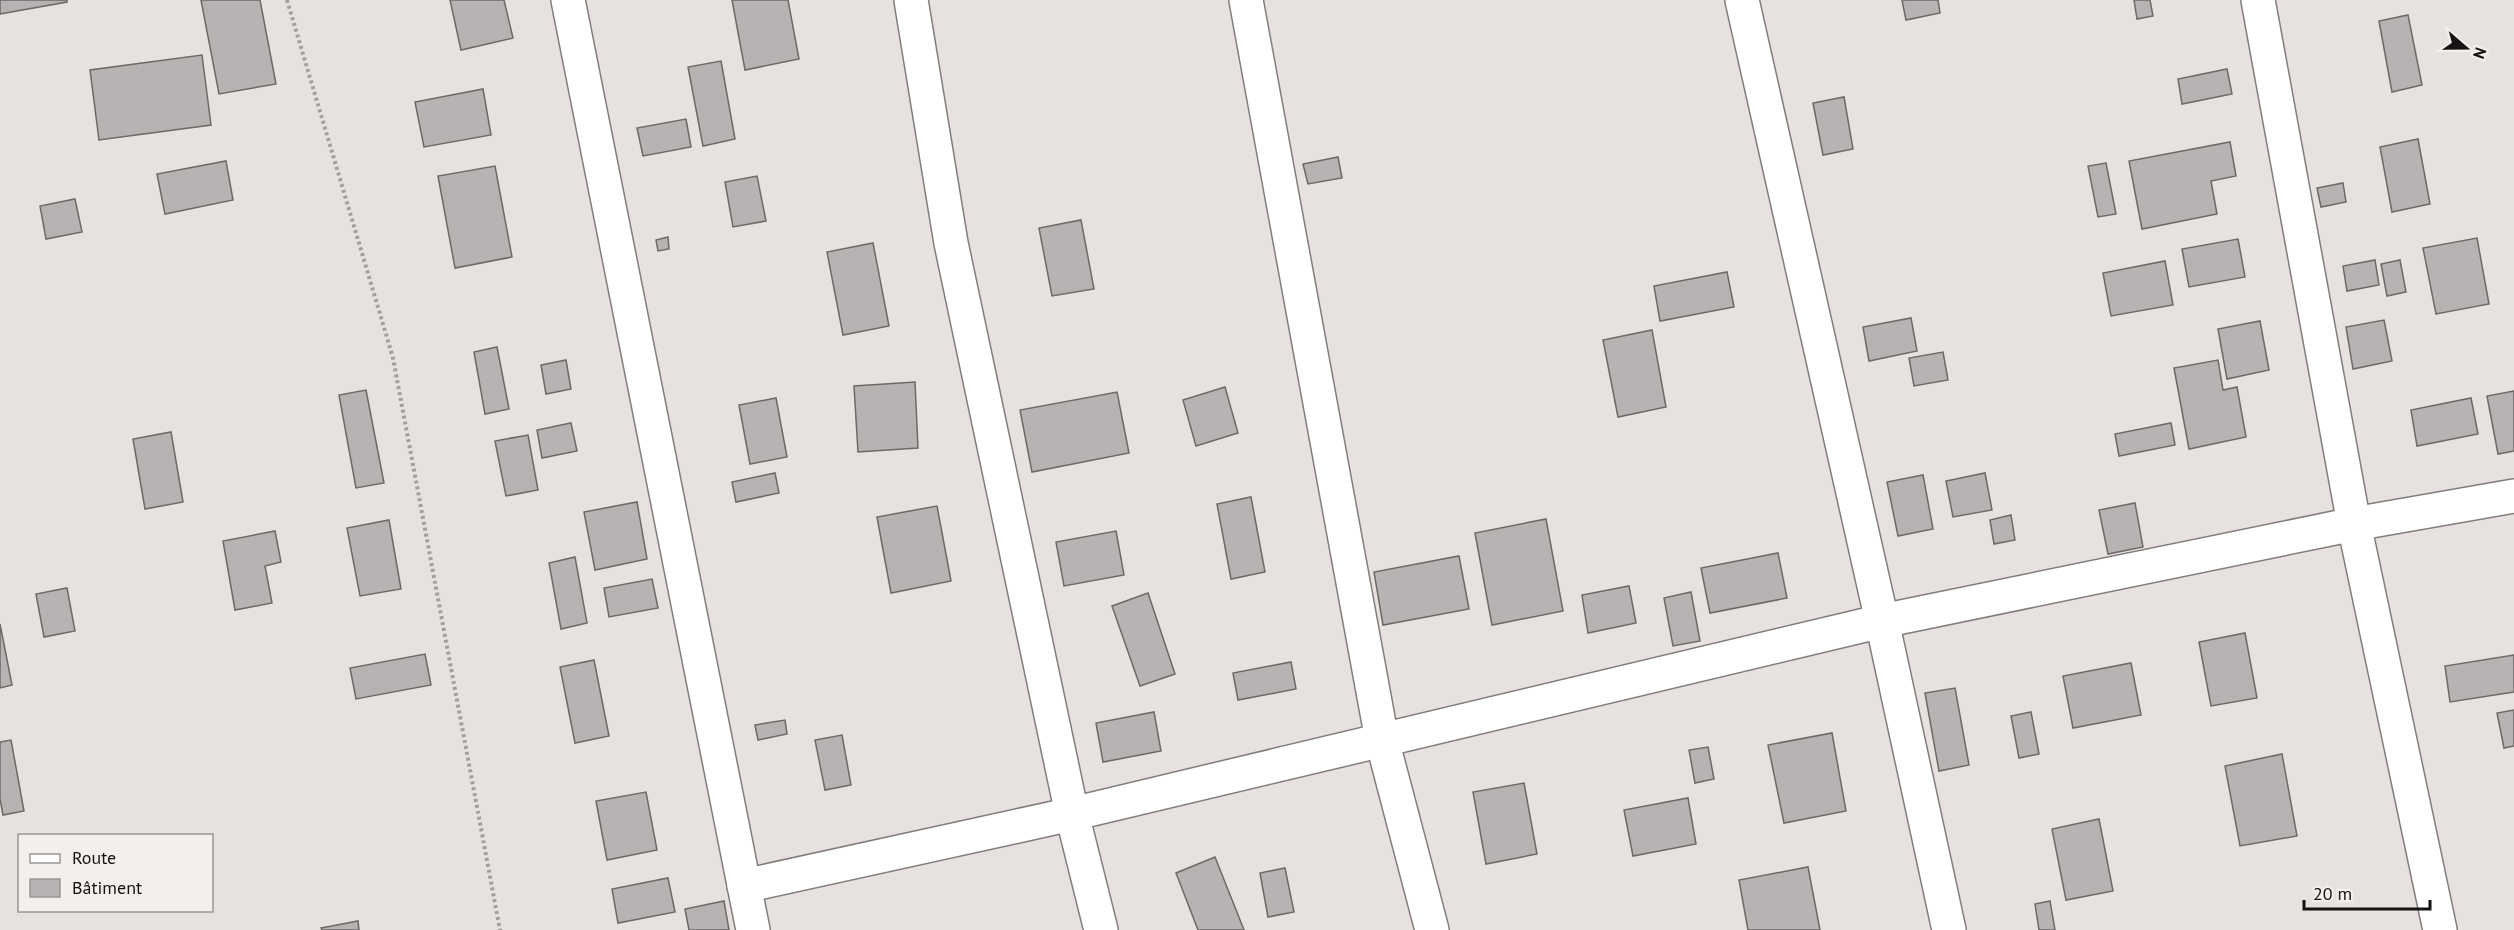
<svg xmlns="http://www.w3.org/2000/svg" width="2514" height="930" viewBox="0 0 2514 930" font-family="'PT Sans',sans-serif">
	<rect width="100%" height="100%" fill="#e7e2e0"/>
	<g fill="#b8b3b2" stroke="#6e6968" stroke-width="1.5">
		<polygon points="0,0 67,0 67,2 0,14"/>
		<polygon points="201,0 260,0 276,84 219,94"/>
		<polygon points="450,0 504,0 513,38 461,50"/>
		<polygon points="732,0 788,0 799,59 745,70"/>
		<polygon points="1902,0 1938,0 1940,13 1906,20"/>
		<polygon points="2134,0 2150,0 2153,16 2137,19"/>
		<polygon points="2408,15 2422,85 2392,92 2379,21"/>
		<polygon points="202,55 211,125 99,140 90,70"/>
		<polygon points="721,61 735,139 703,146 688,67"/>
		<polygon points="2227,69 2232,94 2182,104 2178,79"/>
		<polygon points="483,89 491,135 424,147 415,102"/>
		<polygon points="1844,97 1853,149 1823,155 1813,103"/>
		<polygon points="686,119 691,147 643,156 637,128"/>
		<polygon points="2418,139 2430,204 2392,212 2380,147"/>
		<polygon points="2230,142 2236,176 2211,181 2217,214 2142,229 2129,161"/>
		<polygon points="1338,157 1342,178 1308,184 1303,164"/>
		<polygon points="226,161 233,200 165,214 157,174"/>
		<polygon points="2106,163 2116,214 2098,217 2088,166"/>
		<polygon points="495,166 512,257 455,268 438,176"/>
		<polygon points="757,176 766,221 733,227 725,182"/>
		<polygon points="2343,183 2346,202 2321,207 2317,188"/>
		<polygon points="75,199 82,232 46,239 40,206"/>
		<polygon points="1081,220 1094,289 1052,296 1039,228"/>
		<polygon points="668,237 669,249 658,251 656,240"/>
		<polygon points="2477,238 2489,304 2436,314 2423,248"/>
		<polygon points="2238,239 2245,277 2189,287 2182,249"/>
		<polygon points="873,243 889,326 843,335 827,252"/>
		<polygon points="2375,260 2379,285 2347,291 2343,266"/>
		<polygon points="2400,260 2406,292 2387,296 2381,264"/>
		<polygon points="2165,261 2173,305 2111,316 2103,273"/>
		<polygon points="1727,272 1734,307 1660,321 1654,286"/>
		<polygon points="1911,318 1917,351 1869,361 1863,327"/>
		<polygon points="2384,320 2392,361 2353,369 2346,327"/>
		<polygon points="2260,321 2269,370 2227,379 2218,329"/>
		<polygon points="1652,330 1666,407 1618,417 1603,340"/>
		<polygon points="497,347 509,409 485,414 474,352"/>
		<polygon points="1943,352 1948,380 1914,386 1909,358"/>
		<polygon points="566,360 571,389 546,394 541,365"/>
		<polygon points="2218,360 2223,390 2237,387 2246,437 2189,449 2174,368"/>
		<polygon points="915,382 918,448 858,452 854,386"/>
		<polygon points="1225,387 1238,433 1196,446 1183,400"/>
		<polygon points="366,390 384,483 356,488 339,395"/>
		<polygon points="2514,391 2514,451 2498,454 2487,396"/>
		<polygon points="1117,392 1129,453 1032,472 1020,410"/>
		<polygon points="776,398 787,457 750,464 739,405"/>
		<polygon points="2471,398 2478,434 2417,446 2411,410"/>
		<polygon points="571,423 577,451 542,458 537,430"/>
		<polygon points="2171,423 2175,445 2119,456 2115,434"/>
		<polygon points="171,432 183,502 145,509 133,439"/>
		<polygon points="528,435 538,490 506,496 495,441"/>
		<polygon points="775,473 779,493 736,502 732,482"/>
		<polygon points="1985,473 1992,510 1953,517 1946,481"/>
		<polygon points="1923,475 1933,529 1898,536 1887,482"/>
		<polygon points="1251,497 1265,572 1231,579 1217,504"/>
		<polygon points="637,502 647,559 595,570 584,512"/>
		<polygon points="2135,503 2143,547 2108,554 2099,510"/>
		<polygon points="937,506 951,581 891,593 877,517"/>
		<polygon points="2011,515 2015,540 1994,544 1990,520"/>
		<polygon points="1546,519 1563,611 1492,625 1475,533"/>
		<polygon points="389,520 401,589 360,596 347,528"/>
		<polygon points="275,531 281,562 265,566 272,603 235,610 223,541"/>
		<polygon points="1116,531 1124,575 1064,586 1056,542"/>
		<polygon points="1778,553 1787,598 1710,613 1701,568"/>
		<polygon points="1459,556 1469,609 1383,625 1374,572"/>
		<polygon points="575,557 587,623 561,629 549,563"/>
		<polygon points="652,579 658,608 609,617 604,588"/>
		<polygon points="1629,586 1636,623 1588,633 1582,595"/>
		<polygon points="67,588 75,631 44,637 36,594"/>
		<polygon points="1691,592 1700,641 1673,646 1664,598"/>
		<polygon points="1148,593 1175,674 1140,686 1112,606"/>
		<polygon points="0,624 12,685 0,688"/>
		<polygon points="2245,633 2257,698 2211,706 2199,642"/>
		<polygon points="425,654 431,685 356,699 350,668"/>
		<polygon points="2514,655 2514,692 2450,702 2445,666"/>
		<polygon points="594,660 609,736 575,743 560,667"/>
		<polygon points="1291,662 1296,689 1238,700 1233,673"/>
		<polygon points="2131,663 2141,715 2073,728 2063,676"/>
		<polygon points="1955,688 1969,765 1939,771 1925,693"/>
		<polygon points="2514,710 2514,746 2504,748 2497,713"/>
		<polygon points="1154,712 1161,751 1103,762 1096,723"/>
		<polygon points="2031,712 2039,754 2019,758 2011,716"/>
		<polygon points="785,720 787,734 758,740 755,725"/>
		<polygon points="1832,733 1846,811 1784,823 1768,745"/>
		<polygon points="842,735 851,785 825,790 815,740"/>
		<polygon points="11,740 24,811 3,815 0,799 0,742"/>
		<polygon points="1708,747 1714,779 1695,783 1689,750"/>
		<polygon points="2282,754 2297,836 2240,846 2225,766"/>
		<polygon points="1524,783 1537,854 1486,864 1473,792"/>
		<polygon points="646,792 657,850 607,860 596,801"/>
		<polygon points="1688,798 1696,844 1633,856 1624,810"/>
		<polygon points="2099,819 2113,891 2066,900 2052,829"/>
		<polygon points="1215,857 1244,930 1198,930 1176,873"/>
		<polygon points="1808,867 1820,930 1748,930 1739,880"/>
		<polygon points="1285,868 1294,912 1268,917 1260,873"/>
		<polygon points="668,878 675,912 618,923 612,889"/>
		<polygon points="724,901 729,930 689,930 685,909"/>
		<polygon points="2050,901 2055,930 2039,930 2035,904"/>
		<polygon points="358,921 359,930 322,930 321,928"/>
	</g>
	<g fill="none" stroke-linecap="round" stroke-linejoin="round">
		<g stroke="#827d7c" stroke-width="36">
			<g id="minor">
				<polyline points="568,0 753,930"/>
				<polyline points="911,0 951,243 1072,814 1101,930"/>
				<polyline points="1246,0 1382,740 1432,930"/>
				<polyline points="1742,0 1882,621 1949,930"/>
				<polyline points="2258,0 2354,524 2440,930"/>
				<polyline points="744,886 1072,814 1882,621 2354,524 2514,496"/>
			</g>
		</g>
		<polyline stroke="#a39f9d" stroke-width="4" stroke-dasharray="3 3" stroke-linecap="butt" points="287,0 393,358 500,930"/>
		<use href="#minor" stroke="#fff" stroke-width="33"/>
	</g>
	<rect x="18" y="834" width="195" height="78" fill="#f4efed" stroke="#9a9795" stroke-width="1.5"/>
	<rect x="30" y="854" width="30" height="9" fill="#ffffff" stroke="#9a9795" stroke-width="1.5"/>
	<text x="72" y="864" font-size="18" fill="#141212">Route</text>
	<rect x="30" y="879" width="30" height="18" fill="#b8b3b2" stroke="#9a9795" stroke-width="1.5"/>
	<text x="72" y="894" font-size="18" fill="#141212">Bâtiment</text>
	<g transform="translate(2466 48) rotate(110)" stroke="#f4efed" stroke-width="4.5" paint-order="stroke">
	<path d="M0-4.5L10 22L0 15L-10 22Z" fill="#141212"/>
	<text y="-9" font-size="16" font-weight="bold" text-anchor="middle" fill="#141212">N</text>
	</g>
	<path d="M2304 900v9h126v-9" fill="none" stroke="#141212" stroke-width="3"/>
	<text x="2313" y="900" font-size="18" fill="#141212" stroke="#f4efed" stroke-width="4.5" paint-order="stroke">20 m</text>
</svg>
